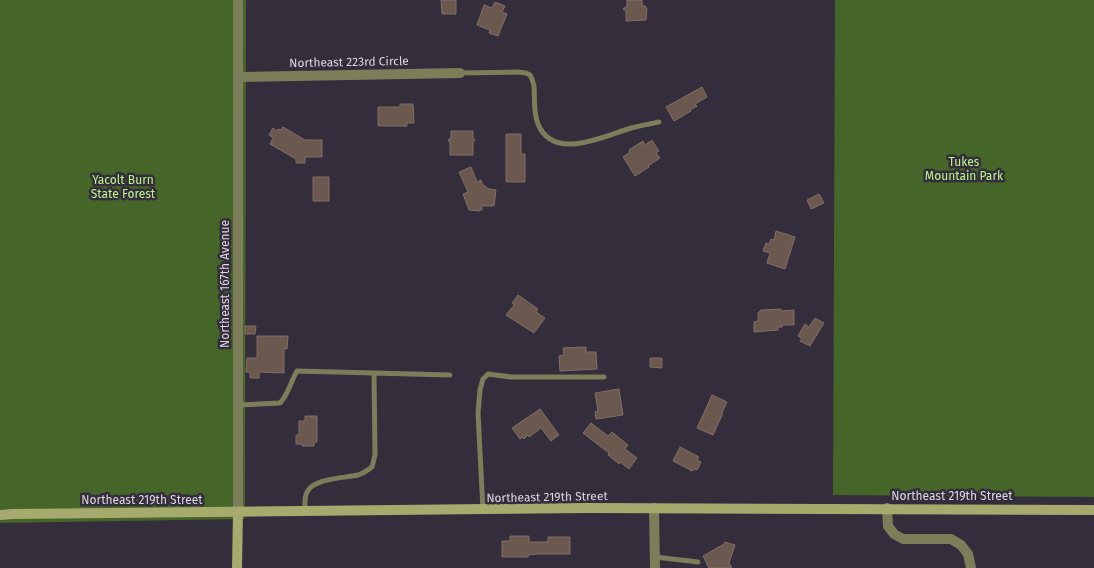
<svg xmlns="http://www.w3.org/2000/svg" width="1094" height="568" viewBox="0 0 1094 568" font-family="'Fira Sans',sans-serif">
<rect width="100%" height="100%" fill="#332d3c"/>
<!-- green -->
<path fill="#466528" d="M0,0H246L245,519L0,523Z
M835,0H1094V497L833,495Z"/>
<!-- building -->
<path fill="#6b594f" stroke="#826f66" d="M441,0H456V14H442Z
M627,0H642V6H645L647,9L646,20L626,21V11L623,9L627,6Z
M495,2L505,6L502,12L507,14L498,36L489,33L490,30L477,25L484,5L492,8Z
M702,87L707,97L695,104L697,106L690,110L691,111L674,121L666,107Z
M400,104H413L414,123H407V126H378V107H400Z
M283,127L305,140H322V157H305V163H296V159L270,144L273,138L269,135L273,128L277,131L278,129L281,130Z
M451,131H473V138L475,140L473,142V155H450V143L448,140L451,138Z
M506,134H521V154H525V182H506Z
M652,140L659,151L656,153L660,158L648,166L649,167L635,176L623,157L630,152L629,150L643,141L645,145Z
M471,167L477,182L481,180L482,184L489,189L496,190L494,206H482V210L480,209V211L469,210L463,194L468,192L459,172Z
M313,177H329V201H313Z
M819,194L824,203L811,209L807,200Z
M776,231L795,237L785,269L767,263L770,253L763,251L766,243L769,244L771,239L774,240Z
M518,295L538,309L536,312L545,318L534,333L506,315L514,305L512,303Z
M781,309L782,311L794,310V325H782V327H778V330L754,332V322L758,321V313L761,310Z
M815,318L824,323L810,346L800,341L802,338L798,336L805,324L809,327Z
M245,326H256L255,334H245Z
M257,336H288L287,349H284V373L259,372V378H250V372H246L247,358H257Z
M586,347V352H596L597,369L560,371L559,356L564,355L563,348Z
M650,358H662V368L650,367Z
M619,389L623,415L596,419L595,412L598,411L595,393Z
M712,395L727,402L722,413H723L713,435L697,428Z
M540,409L559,435L551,441L541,428L529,437L528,435L524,439L523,437L520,439L512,428Z
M305,416H317V442H314V446H302V444H296V435H299V421H305Z
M591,423L608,436L612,432L628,445L625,449L637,458L629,469L620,462L619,464L608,455L609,453L583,433Z
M680,447L699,457L697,460L701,462L697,470L694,469L692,471L673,461Z
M510,536H529V542H548V537H570V554H536L528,555V557H502V541H510Z
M725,542L735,545L729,563L732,568H709L703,556L724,544Z"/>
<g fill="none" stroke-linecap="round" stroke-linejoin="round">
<!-- lane -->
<path stroke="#7c7e59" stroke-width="5" d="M460,73L518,72L526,73L530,75C532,78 533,82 534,86C535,98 533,112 538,124C553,161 602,137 628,129C638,126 649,124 659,122
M238,405L280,403C288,395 291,381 297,371L450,375
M483,510L478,413L480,390L483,379L488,374L511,377H604
M305,512C305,505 304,498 307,492C314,478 345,478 358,475C364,473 368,470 372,467L375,455L374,373
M655,557L698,562"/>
<!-- street -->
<path stroke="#7c7e59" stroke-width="10" d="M238,77L460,73
M654,508L655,568
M887,508L888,526L894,534L903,539H951L961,545L968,554L971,568
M238,512V0"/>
<!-- secondary -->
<path stroke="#a7aa6d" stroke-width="10" d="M0,515L13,514L589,508L1094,510
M237,568L238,512"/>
</g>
<g text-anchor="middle" stroke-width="5" stroke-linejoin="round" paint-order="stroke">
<!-- street labels -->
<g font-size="12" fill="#dbd7e1" stroke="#332d3c">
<text transform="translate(349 62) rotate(-1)" y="4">Northeast 223rd Circle</text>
<text transform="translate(225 284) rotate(-90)" y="4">Northeast 167th Avenue</text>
<text x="952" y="500">Northeast 219th Street</text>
<text transform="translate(547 497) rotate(-1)" y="4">Northeast 219th Street</text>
<text x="142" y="504">Northeast 219th Street</text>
</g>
<!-- park labels -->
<g font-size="12" fill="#bcf689" stroke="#332d3c">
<text x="964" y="166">Tukes<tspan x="964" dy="14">Mountain Park</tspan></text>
<text x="123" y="184">Yacolt Burn<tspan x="123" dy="14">State Forest</tspan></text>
</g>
</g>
</svg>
